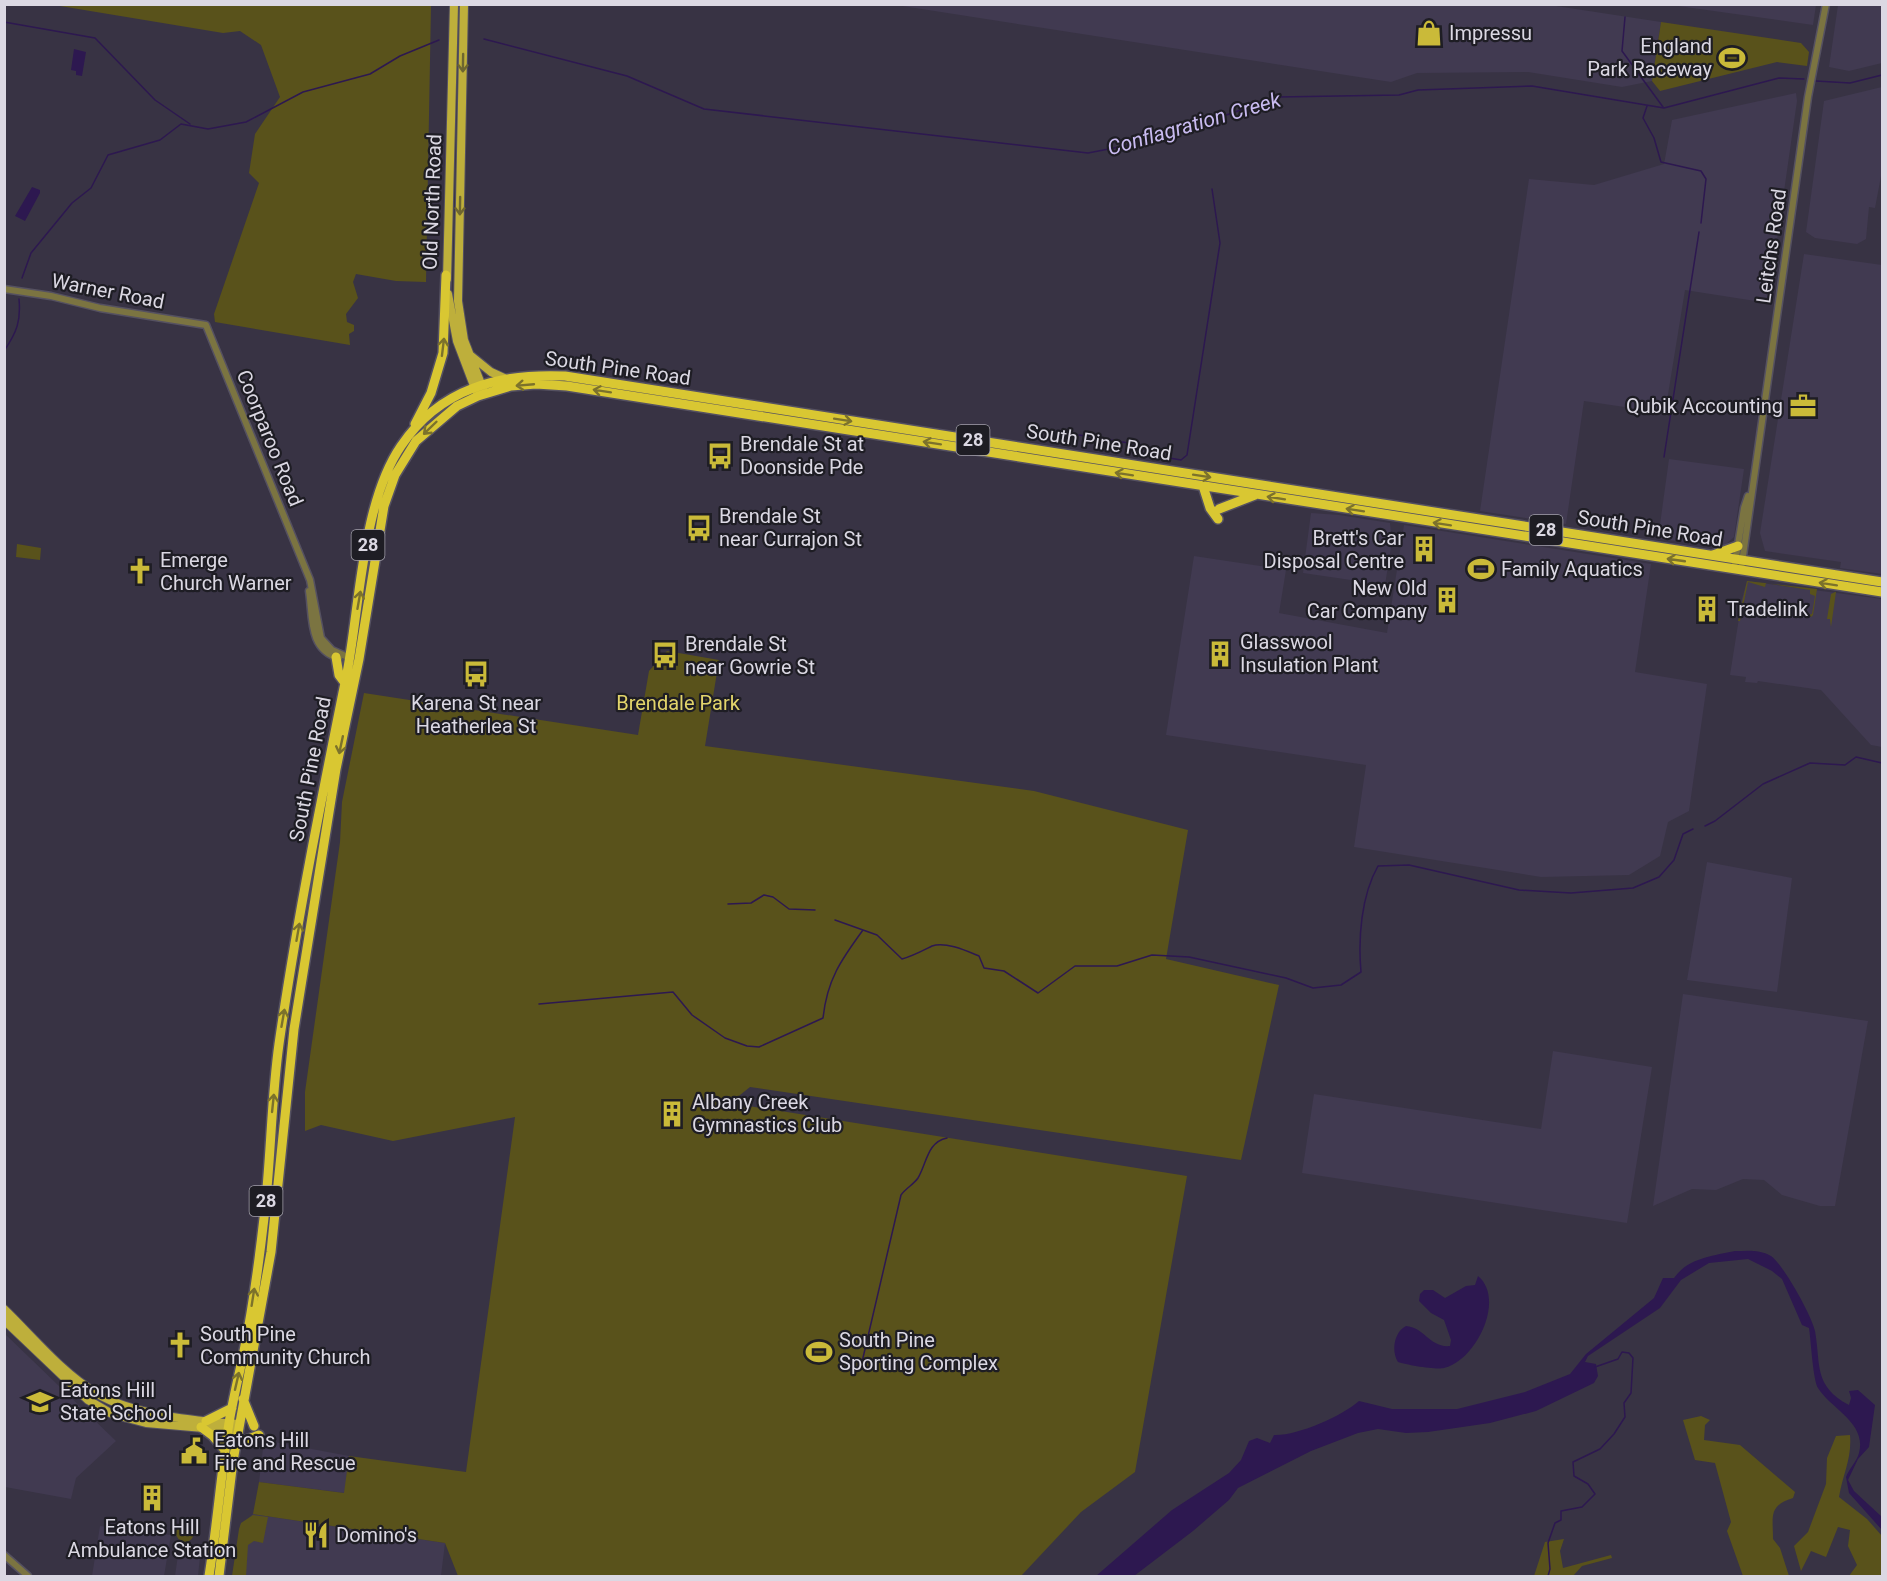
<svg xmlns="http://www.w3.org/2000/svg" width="1887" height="1581" viewBox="0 0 1887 1581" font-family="Roboto,sans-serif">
<rect width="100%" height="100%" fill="#383344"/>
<!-- built -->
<path fill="#413a51" d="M1543,4L1661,22L1652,81L1622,87L1528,72L1417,73L1391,82L896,5Z
M1671,5H1816L1813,25Z
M1838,5H1882V63L1849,71L1829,67Z
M1882,87V171L1875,208L1869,207L1866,239L1857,244L1815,238L1806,232L1824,101Z
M1796,93L1797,101L1768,303L1685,290L1665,413L1584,401L1566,524L1480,511L1529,179L1594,185L1664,164L1672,120Z
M1804,254L1882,265V574L1840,568L1841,562L1765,551L1760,533Z
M1669,459L1744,469L1734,537L1724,546L1658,539Z
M1311,513L1339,515L1390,523L1392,541L1385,585L1303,573Z
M1404,525L1651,564L1635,672L1707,684L1689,811L1668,822L1660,856L1629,875L1541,877L1354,847L1366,765L1166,735L1194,556L1286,570L1279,613L1387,633Z
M1747,581L1882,599V747L1871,745L1821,690L1758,681L1757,683L1745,682L1746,677L1730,675L1742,599Z
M1707,862L1792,878L1777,992L1687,980Z
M1683,994L1868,1021L1835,1206H1820L1782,1195L1764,1180L1743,1179L1716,1190L1692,1189L1653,1206Z
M1553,1051L1652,1067L1627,1223L1302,1173L1314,1094L1541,1129Z
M4,1333L116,1441L76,1478L71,1499L5,1487Z
M264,1440L349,1456L345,1493L259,1482Z
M253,1514L445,1543L441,1576H235L242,1526Z
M100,1526L171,1535L164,1576H92Z
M178,1555L200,1557L198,1576H175Z"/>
<!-- green -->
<path fill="#59521b" d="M54,5H431L426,282L396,281L356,274L353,282L358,298L346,314L347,322L354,325V331L349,334L350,345L215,322L214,314L259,183L249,173L255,134L280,97L261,45L240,31L223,33Z
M1661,22L1801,43L1809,52L1807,66L1777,62L1660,91L1652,81Z
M17,544L41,548L40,560L16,557Z
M1747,581L1817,589L1813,615L1811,617L1808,615L1812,614L1815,596L1810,594V590L1766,583L1765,587L1748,582L1740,621H1738Z
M1835,592H1836L1831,627L1830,619H1827L1831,594Z
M667,651L719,660L705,746L1034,791L1188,830L1166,959L1279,985L1241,1160L750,1087L730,1103L1187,1176L1135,1472L1081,1512L1021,1576H458L445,1543L253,1514L259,1482L344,1493L349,1456L466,1472L515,1117L393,1141L321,1125L305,1131V1092L340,842L342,802L364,693L638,735L649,671Z
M1701,1416L1710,1420L1705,1425L1704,1440L1740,1445L1795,1492L1793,1498C1768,1506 1773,1516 1773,1539L1780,1548L1789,1576H1743L1727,1531L1731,1522L1715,1463L1695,1460L1683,1420Z
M1850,1435C1852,1459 1843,1473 1839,1497L1867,1519L1882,1536V1576H1849L1857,1565L1848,1546L1850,1530L1838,1527L1826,1557L1811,1551L1801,1571L1794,1546L1808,1532L1826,1484L1827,1458L1836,1436Z
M253,1515L268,1517L263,1543L254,1541L248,1545L246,1576H232L239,1529L241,1523Z
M176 1533a9 9 0 1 1 18 0a9 9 0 1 1-18 0Z
M1564,1539L1560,1551L1563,1568L1611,1555L1612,1558L1582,1566L1573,1576H1534L1545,1542Z"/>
<!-- water -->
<path fill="#2d1850" d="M74,49L86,52L82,76L76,75V71L71,70Z
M32,187L40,190V193L25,221L15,216Z
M1735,1251C1747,1251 1759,1249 1771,1256C1783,1264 1812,1316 1815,1331C1821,1364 1813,1386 1849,1405L1851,1398L1849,1391L1858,1390L1875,1405L1869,1447L1858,1459L1848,1480L1854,1491L1882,1517V1530L1849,1493L1846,1477C1849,1469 1857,1461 1859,1453C1867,1423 1831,1409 1818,1388C1813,1380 1811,1341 1809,1328L1802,1325L1782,1279L1772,1271L1748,1259L1709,1263L1681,1280L1660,1308L1588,1356L1585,1362L1596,1364L1598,1376L1594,1383L1536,1411L1490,1423L1428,1432L1406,1433L1378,1429L1358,1433L1311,1451L1238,1488L1229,1500L1193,1531L1134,1576H1096L1172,1510L1229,1473L1241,1460L1249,1441L1257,1438L1270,1443L1274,1435C1297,1436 1342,1416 1359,1401L1392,1409H1457L1525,1392L1570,1374L1586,1354L1654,1298L1663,1278H1674C1688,1258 1712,1256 1735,1251Z
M1478,1276C1506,1299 1476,1361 1444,1368C1436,1370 1407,1365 1398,1362C1391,1351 1394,1332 1406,1326C1424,1327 1430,1348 1450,1346L1451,1340L1444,1320L1431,1313L1419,1301L1420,1294L1424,1290H1433L1445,1298L1466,1286L1475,1285Z"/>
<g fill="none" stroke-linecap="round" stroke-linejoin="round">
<!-- stream -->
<path stroke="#2d1850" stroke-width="1.5" d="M1625,17L1622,51L1663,107
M4,22L95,38L155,100L190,124
M484,39L627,76L704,109L1088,153L1140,143L1186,129L1278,97L1399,95L1418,90L1532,86L1664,108L1779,78L1804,79
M1816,81L1850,83L1882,75
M1647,106L1643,118L1654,138L1661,162L1701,171L1706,179L1701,223
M22,278L31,253L72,203L91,188L108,155L160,140L181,124L208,129L246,122L303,92L370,74L400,56L439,40
M4,351C17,332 21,321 19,299
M1079,435L1147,446L1158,456L1181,460L1187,455L1220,243L1212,189
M1664,457L1699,232
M1705,826L1715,821L1763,784L1810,763L1845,765L1856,757L1882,763
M728,904L751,903L764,895L773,897L789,909L815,910
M835,920L877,935L902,959C913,956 922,951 932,946C945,941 967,951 979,956L984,968L1004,971L1038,993L1075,966H1117L1152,955L1189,957L1286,978L1313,988L1341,985L1361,972C1358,939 1361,896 1378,866L1409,865L1519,890L1571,893L1633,888L1659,877L1674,860L1683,834L1693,829
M539,1004L673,992L692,1015L725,1038L747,1046L759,1047L823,1018C827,980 841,960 863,930
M853,1375L862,1362L901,1195C906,1188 913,1185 918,1178C927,1163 927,1142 947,1138
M1548,1576L1550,1569L1548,1543L1555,1523L1561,1520V1511L1582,1507L1595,1494L1588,1484L1574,1476L1573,1462L1600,1449L1614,1434L1625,1417L1624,1403L1631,1393L1633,1358L1629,1353L1622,1352L1618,1359L1595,1367"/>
<!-- minor casing -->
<g stroke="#555161" stroke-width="9">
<path id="minor" d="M4,289L51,296L100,308L206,325L310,580L321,638L332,650L350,658
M1735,563L1744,508L1748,496
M1741,570L1808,97L1826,4
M309,591C313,616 308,650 339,658
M4,1555L28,1576"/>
</g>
<!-- major casing -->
<g stroke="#555161" stroke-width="10">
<path id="major" d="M464,4L458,301L464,340L483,389
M447,279L454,4
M448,294L457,341L476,391
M470,355L491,372L504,378
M4,1309C33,1337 62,1373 96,1393C132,1415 196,1421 239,1424
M4,1320L88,1400L112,1414L146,1423L238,1431"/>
</g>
<!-- highway casing -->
<g stroke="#555161" stroke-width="12">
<path id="highway" d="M415,424L431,393L443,353L446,275
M1203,486L1210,508L1218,519
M1219,509L1255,495
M1713,555L1738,546
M336,657L339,675L345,683
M243,1399L254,1426
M206,1421L232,1408
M201,1427L213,1436L225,1450
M236,1444L259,1435
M209,1576C217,1526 221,1474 229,1423C233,1399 239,1375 244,1351C253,1307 259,1262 264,1218C271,1160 271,1101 279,1044C297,919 322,796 347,673C360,605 362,503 401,446C440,388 500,373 565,376L1882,582
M219,1576L233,1461L271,1252L294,1029L336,769L359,659L384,506L395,475L416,441L457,406L478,396L511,386L536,384L567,386L1882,592"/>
</g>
<!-- minor -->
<use href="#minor" stroke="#7b7441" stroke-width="6"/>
<!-- major -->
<use href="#major" stroke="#beaf3b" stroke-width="8"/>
<!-- highway -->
<use href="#highway" stroke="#d9c732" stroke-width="9"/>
</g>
<!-- one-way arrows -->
<defs><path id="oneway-shaft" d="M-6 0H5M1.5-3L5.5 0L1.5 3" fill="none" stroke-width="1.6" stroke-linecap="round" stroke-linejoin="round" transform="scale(1.5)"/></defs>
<g stroke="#6e6630">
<use href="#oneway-shaft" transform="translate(463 63) rotate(91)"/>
<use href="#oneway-shaft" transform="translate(460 206) rotate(91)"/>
</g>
<g stroke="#7c722b">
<use href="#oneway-shaft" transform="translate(443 347) rotate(-83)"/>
<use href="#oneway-shaft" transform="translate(525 385) rotate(175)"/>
<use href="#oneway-shaft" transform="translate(602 391) rotate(-171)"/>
<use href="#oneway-shaft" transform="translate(843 420) rotate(9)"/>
<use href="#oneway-shaft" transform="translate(430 428) rotate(136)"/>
<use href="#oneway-shaft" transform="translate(932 443) rotate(-171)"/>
<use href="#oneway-shaft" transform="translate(1124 474) rotate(-171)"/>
<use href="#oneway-shaft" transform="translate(1202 476) rotate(9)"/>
<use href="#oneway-shaft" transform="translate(1276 498) rotate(-171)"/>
<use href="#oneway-shaft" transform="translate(1355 510) rotate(-171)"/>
<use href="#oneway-shaft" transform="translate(1442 524) rotate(-171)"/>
<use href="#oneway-shaft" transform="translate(1676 560) rotate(-172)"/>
<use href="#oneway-shaft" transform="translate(1828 584) rotate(-171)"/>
<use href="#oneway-shaft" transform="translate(359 600) rotate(-80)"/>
<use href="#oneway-shaft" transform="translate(341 745) rotate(102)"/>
<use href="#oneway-shaft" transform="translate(298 932) rotate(-80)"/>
<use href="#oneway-shaft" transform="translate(283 1018) rotate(-80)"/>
<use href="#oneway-shaft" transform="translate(273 1103) rotate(-84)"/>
<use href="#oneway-shaft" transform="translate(253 1297) rotate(-81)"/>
<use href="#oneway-shaft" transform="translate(237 1381) rotate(-77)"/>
</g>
<!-- icons -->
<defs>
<g id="shop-bare" transform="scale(2.07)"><path d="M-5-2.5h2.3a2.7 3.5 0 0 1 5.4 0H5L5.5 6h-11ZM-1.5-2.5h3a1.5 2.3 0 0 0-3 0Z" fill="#caba39" stroke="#1e1d24" stroke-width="2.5" paint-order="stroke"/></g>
<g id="stadium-bare" transform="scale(2.07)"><path d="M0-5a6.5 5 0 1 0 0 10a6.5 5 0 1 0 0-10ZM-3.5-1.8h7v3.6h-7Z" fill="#caba39" stroke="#1e1d24" stroke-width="2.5" paint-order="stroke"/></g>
<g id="office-bare" transform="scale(2.07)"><path d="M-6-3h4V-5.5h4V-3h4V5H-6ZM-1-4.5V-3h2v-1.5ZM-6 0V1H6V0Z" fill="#caba39" stroke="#1e1d24" stroke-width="2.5" paint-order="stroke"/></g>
<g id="bus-bare" transform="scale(2.07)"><path d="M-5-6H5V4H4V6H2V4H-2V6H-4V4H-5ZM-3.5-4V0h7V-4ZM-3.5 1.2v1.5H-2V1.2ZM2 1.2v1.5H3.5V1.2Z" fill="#caba39" stroke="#1e1d24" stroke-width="2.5" paint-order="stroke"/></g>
<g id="building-bare" transform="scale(2.07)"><path d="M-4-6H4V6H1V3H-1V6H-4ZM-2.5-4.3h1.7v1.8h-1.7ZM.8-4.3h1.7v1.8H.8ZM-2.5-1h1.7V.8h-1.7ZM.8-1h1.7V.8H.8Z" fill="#caba39" stroke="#1e1d24" stroke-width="2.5" paint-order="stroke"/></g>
<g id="church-bare" transform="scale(2.07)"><path d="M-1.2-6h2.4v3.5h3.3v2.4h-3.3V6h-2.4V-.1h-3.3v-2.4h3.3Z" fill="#caba39" stroke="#1e1d24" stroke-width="2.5" paint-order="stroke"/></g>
<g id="school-bare" transform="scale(2.07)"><path d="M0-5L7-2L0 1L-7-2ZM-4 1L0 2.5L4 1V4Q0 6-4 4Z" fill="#caba39" stroke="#1e1d24" stroke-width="2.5" paint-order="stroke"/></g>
<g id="civic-bare" transform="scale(2.07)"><path d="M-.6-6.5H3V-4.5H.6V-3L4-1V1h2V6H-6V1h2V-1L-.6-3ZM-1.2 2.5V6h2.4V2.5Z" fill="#caba39" stroke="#1e1d24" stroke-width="2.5" paint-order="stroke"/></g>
<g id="restaurant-bare" transform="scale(2.07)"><path d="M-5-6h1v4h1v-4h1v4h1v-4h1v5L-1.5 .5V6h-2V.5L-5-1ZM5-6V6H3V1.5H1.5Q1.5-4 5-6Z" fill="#caba39" stroke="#1e1d24" stroke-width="2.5" paint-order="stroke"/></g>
</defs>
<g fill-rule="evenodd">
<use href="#shop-bare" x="1429" y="33"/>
<use href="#stadium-bare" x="1732" y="58"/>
<use href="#office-bare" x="1803" y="406"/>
<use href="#bus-bare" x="720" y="456"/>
<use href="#bus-bare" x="699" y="528"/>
<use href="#building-bare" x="1424" y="549"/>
<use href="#stadium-bare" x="1481" y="569"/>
<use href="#church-bare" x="140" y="571"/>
<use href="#building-bare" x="1447" y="600"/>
<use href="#building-bare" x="1707" y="609"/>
<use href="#building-bare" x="1220" y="654"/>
<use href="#bus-bare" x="665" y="655"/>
<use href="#bus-bare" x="476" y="674"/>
<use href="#building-bare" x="672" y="1114"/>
<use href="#church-bare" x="180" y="1345"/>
<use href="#stadium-bare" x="819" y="1352"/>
<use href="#school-bare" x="40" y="1402"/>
<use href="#civic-bare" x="194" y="1451"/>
<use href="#building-bare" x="152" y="1498"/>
<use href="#restaurant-bare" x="316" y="1535"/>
</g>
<g text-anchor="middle" stroke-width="4.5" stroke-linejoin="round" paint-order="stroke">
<!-- shield labels -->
<g fill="#1e1d24" stroke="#a2a0aa" stroke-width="1.5">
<rect x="956.5" y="425" width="33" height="30" rx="4.5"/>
<rect x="1529.5" y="515" width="33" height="30" rx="4.5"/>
<rect x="351.5" y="530" width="33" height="30" rx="4.5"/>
<rect x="249.5" y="1186" width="33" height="30" rx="4.5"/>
</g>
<g font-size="18" font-weight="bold" fill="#dbd8e3">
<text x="973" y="446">28</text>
<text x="1546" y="536">28</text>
<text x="368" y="551">28</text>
<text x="266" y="1207">28</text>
</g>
<!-- poi labels -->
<g font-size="20" fill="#dbd8e3" stroke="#1e1d24" text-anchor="start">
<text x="1449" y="40">Impressu</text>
<text x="1712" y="53" text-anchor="end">England<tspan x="1712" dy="23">Park Raceway</tspan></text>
<text x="1783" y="413" text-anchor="end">Qubik Accounting</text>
<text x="740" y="451">Brendale St at<tspan x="740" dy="23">Doonside Pde</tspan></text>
<text x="719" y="523">Brendale St<tspan x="719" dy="23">near Currajon St</tspan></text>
<text x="1404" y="545" text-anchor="end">Brett's Car<tspan x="1404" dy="23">Disposal Centre</tspan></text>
<text x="160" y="567">Emerge<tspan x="160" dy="23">Church Warner</tspan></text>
<text x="1501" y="576">Family Aquatics</text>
<text x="1427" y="595" text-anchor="end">New Old<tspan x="1427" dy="23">Car Company</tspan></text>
<text x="1727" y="616">Tradelink</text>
<text x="1240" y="649">Glasswool<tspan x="1240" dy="23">Insulation Plant</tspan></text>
<text x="685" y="651">Brendale St<tspan x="685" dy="23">near Gowrie St</tspan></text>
<text x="476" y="710" text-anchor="middle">Karena St near<tspan x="476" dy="23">Heatherlea St</tspan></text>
<text x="692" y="1109">Albany Creek<tspan x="692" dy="23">Gymnastics Club</tspan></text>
<text x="200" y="1341">South Pine<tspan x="200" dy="23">Community Church</tspan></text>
<text x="839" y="1347">South Pine<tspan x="839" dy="23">Sporting Complex</tspan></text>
<text x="60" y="1397">Eatons Hill<tspan x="60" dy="23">State School</tspan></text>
<text x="214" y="1447">Eatons Hill<tspan x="214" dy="23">Fire and Rescue</tspan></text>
<text x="152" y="1534" text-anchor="middle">Eatons Hill<tspan x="152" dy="23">Ambulance Station</tspan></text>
<text x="336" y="1542">Domino's</text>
</g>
<!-- street labels -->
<g font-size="20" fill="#dbd8e3" stroke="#1e1d24">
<text transform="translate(432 202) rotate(-88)" y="7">Old North Road</text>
<text transform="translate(1771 246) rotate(-82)" y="7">Leitchs Road</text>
<text transform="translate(108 291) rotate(11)" y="7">Warner Road</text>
<text transform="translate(618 368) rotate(8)" y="7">South Pine Road</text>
<text transform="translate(270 438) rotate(68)" y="7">Coorparoo Road</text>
<text transform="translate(1099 442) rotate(9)" y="7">South Pine Road</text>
<text transform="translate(1650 528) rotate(9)" y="7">South Pine Road</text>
<text transform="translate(310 769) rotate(-79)" y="7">South Pine Road</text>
</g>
<!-- park labels -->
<g font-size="20" fill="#e2d46b" stroke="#1e1d24">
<text x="678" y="710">Brendale Park</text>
</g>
<!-- water labels -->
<g font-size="21" font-style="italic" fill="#c9bbf1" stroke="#1e1d24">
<text transform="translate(1194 124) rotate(-16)" y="7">Conflagration Creek</text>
</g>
</g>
<!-- border -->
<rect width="1887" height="1581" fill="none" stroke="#dbd8e3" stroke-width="12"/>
</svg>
